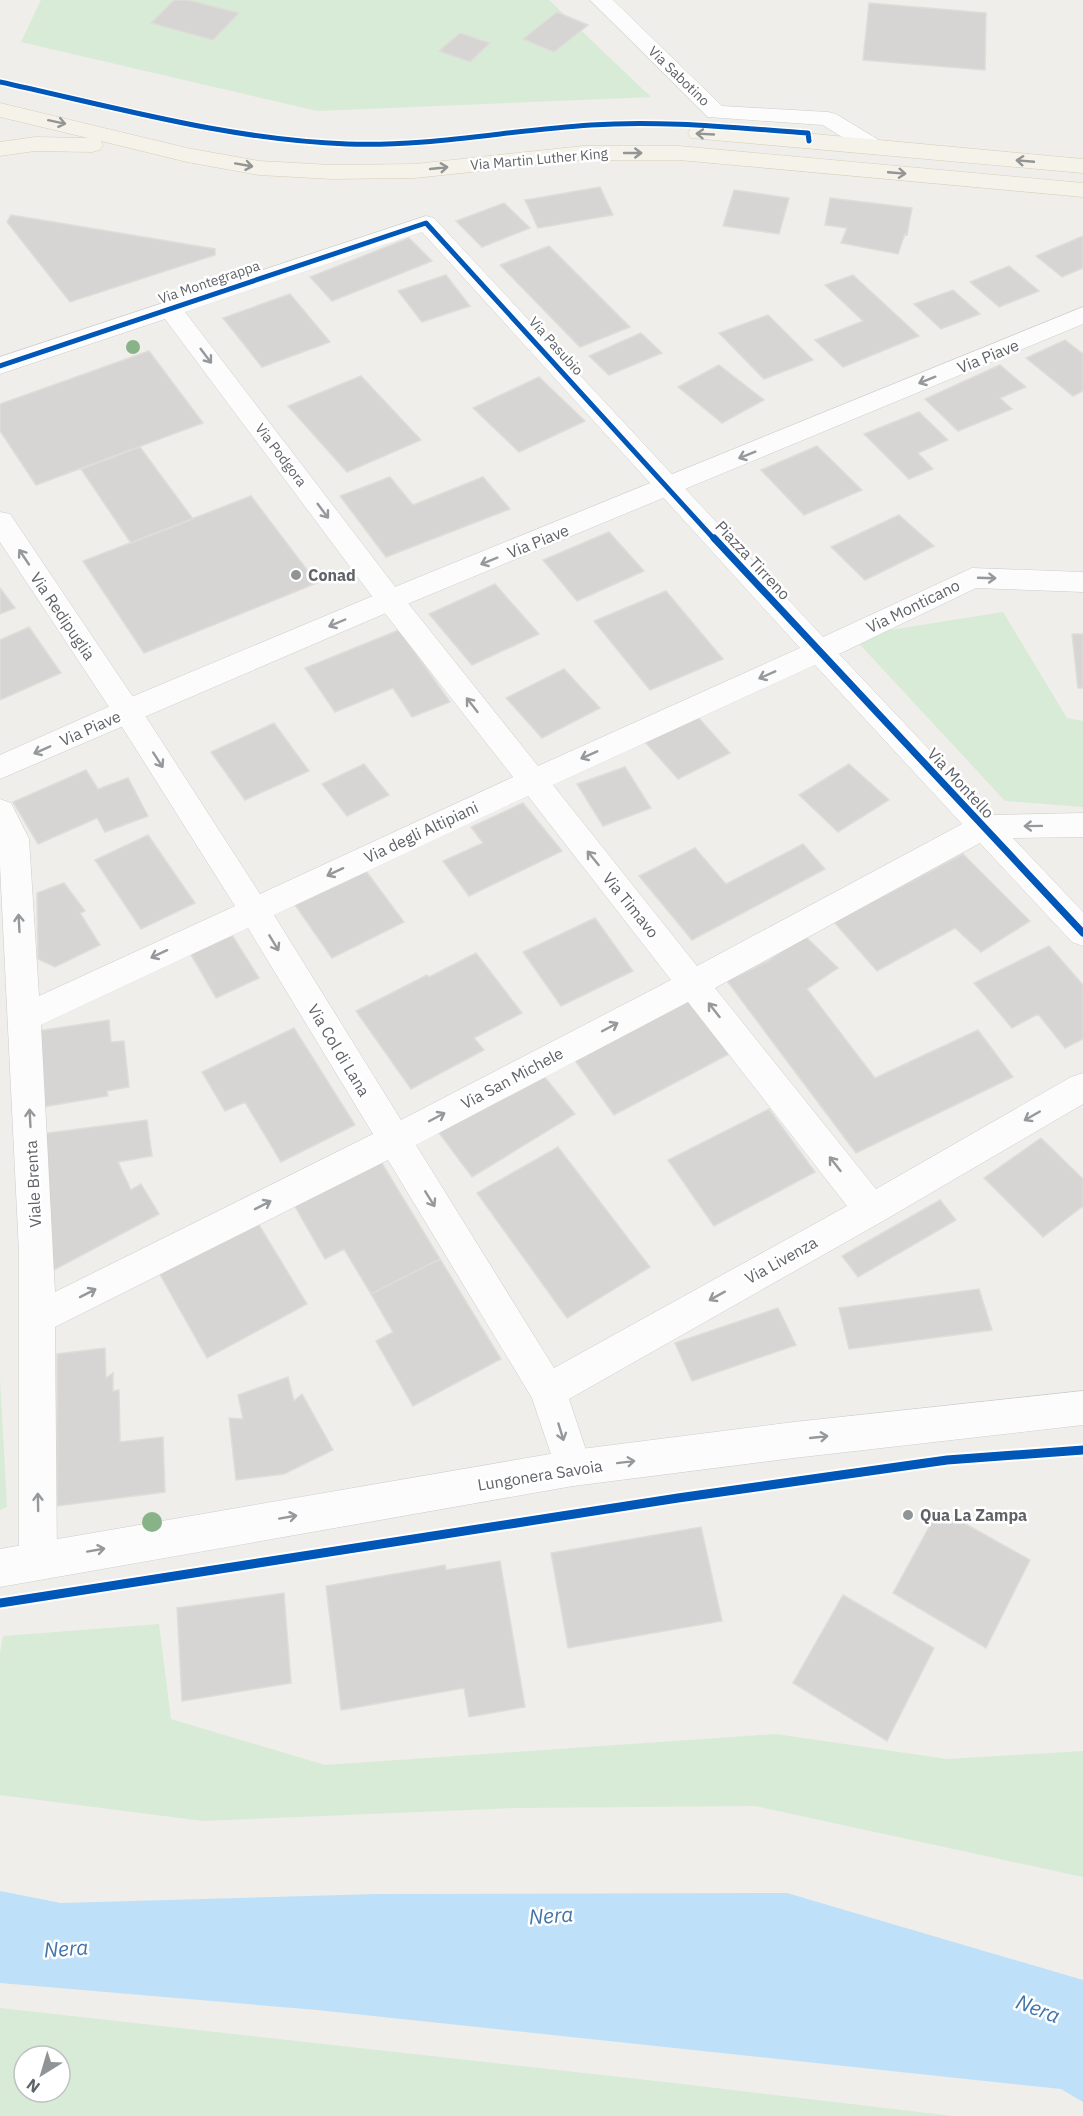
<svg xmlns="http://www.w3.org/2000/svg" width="1083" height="2116" viewBox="0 0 1083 2116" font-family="'IBM Plex Sans',sans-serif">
<rect width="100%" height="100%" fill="#efeeea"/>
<!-- green -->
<path fill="#d8ebd6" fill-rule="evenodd" d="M41,0H549L651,97L317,111L21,42Z
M1003,612L1067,718L1083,721V807L1005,801L852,636Z
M0,1378L7,1507L0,1510Z
M159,1624L171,1719L325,1765L776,1734L947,1759L1083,1751V1877L755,1806L513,1808L203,1821L0,1795V1653L3,1636Z
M0,2008L674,2083L953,2116H0ZM24,2056H60V2092H24Z"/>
<!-- water -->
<path fill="#bfe0f9" d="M0,1891L61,1903L377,1894L787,1893L1083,1980V2102L1061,2089L317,2010L0,1983Z"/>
<!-- building -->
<path fill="#d6d5d3" stroke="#deddd9" stroke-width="1.5" d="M174,0H188L239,13L213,40L151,23Z
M869,3L986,13L985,70L863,60Z
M557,12L588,25L554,52L523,39Z
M460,33L490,43L470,62L439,51Z
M600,187L613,215L538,228L525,200Z
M734,190L789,198L779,234L723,226Z
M830,198L912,208L907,235L905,234L898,254L841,243L847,228L825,225Z
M504,203L530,228L482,247L456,221Z
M11,215L215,249V255L70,302L7,222Z
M1083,236V268L1062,277L1036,256Z
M409,238L432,261L332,301L310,277Z
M549,246L630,327L580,347L500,265Z
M1009,266L1039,291L999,307L970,282Z
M446,275L470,306L422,322L398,291Z
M853,275L919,336L843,367L815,340L863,321L825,285Z
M953,290L980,314L941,329L914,304Z
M290,294L330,342L262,367L223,318Z
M768,315L813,360L764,379L719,333Z
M641,333L662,353L609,375L589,356Z
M1065,340L1083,354V391L1073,396L1026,358Z
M149,351L203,423L36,485L0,431V404Z
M719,365L764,400L722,423L678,387Z
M1000,365L1026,387L1000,398L1012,409L958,431L925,399Z
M361,376L421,440L347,472L288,406Z
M539,377L585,421L519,452L473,408Z
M919,412L948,440L918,453L933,469L909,479L864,434Z
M817,446L862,490L804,515L761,470Z
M140,447L193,519L131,543L81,469Z
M390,477L413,505L483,477L510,509L386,557L340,496Z
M251,496L317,583L144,653L83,561Z
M899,515L934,546L865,580L831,547Z
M609,532L644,571L577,601L543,560Z
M495,584L539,634L472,665L429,614Z
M0,588L15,608L0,614Z
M666,591L723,659L650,690L594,621Z
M29,627L61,673L0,700V640Z
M399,630L450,702L412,717L393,688L335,712L305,668Z
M1072,634H1083V688H1078Z
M564,669L600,708L542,738L506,698Z
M697,716L730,753L678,779L645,742Z
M274,723L309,771L245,800L211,752Z
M364,764L389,795L347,816L322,784Z
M849,764L889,800L838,832L799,795Z
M625,767L651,808L603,826L577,784Z
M86,770L98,789L128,778L148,816L105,832L97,818L38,844L13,802Z
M523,803L562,851L469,896L443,861L483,843L471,827Z
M148,835L195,903L141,929L95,860Z
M803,844L825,869L692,940L639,876L695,848L726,884Z
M963,854L1030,921L981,952L955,928L877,971L834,922Z
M366,871L404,922L332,958L295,905Z
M64,883L85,911L80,913L100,945L55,967L38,959L37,893Z
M595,918L633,971L561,1006L523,952Z
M232,935L259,978L216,998L190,953Z
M805,936L838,968L807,989L875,1078L978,1030L1013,1077L856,1153L727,981L768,961Z
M1049,946L1083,985V1039L1065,1048L1038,1014L1012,1028L974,983Z
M476,953L522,1013L474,1038L484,1050L411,1089L356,1011L427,975L429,977Z
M683,994L729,1054L614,1115L569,1052Z
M109,1020L111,1042L124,1041L129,1087L107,1091L108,1096L42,1107L38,1031Z
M294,1028L355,1125L281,1162L245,1102L225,1111L202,1072Z
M538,1069L575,1114L472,1177L436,1129Z
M769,1109L815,1172L714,1226L668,1160Z
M147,1120L152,1156L118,1162L131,1190L141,1184L159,1214L52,1271L41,1134Z
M1041,1138L1083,1179V1206L1043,1237L984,1178Z
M558,1147L650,1267L567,1318L477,1193Z
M380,1160L440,1259L371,1294L344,1249L325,1259L293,1203Z
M940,1200L956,1220L858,1277L842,1256Z
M256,1220L307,1304L207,1358L158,1271Z
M440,1259L501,1359L413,1406L376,1341L393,1332L371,1294Z
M979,1289L992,1330L849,1349L839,1308Z
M778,1308L796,1345L692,1381L675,1343Z
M105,1348L106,1378L113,1373V1391L119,1390L120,1442L163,1437L165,1492L57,1506V1354Z
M288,1377L294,1401L302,1394L333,1450L284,1474L236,1480L229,1418L243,1419L238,1395Z
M939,1509L1030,1560L986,1648L893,1593Z
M701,1527L722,1621L568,1648L551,1553Z
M500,1561L525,1707L469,1717L464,1688L341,1710L326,1586L445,1565L446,1570Z
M284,1593L291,1683L182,1701L177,1608Z
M843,1595L934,1648L887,1741L793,1683Z"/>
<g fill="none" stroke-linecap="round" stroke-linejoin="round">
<!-- minor casing -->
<g stroke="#cbcccc" stroke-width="1">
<path id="minor" d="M590,0H613L722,106L828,112L836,114L882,142L885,147L882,152L874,154L866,152L823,125L708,117Z
M426,216L434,218L823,637L972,568L1083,572V592L976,588L839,654L991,815L1083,813V837L1013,838L1083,912V946L1072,942L980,843L715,988L876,1189L1071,1077L1083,1073V1104L883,1221L569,1399L592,1468L586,1481L573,1486L560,1481L532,1398L388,1160L55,1327L57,1560L52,1574L38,1579L24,1574L19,1560V1252L0,865V799L11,803L29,839L39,996L235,906L117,719L0,542V512L10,514L137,703L260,894L513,777L380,607L165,319L0,374V357ZM422,232L800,648L538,766L400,593L185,312ZM815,665L962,824L697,966L553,785ZM528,796L671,980L401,1120L274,915ZM248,928L373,1134L55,1292L41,1025ZM688,1002L847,1206L554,1368L416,1145Z"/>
</g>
<!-- tertiary casing -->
<g stroke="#cbcccc" stroke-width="1">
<path id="tertiary" d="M1083,307V324L400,607L0,779V755L117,703L380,593Z
M1083,1391V1425L794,1458L573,1486L0,1587V1549L573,1450L794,1422Z"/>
</g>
<!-- primary casing -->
<g stroke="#d7ceb8" stroke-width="1">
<path id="primary" d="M0,103L187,148L259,161L332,165L415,164L583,146H679L1083,183V197L679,160H583L415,178L332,179L259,175L187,162L101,141L103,145L100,150L92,152L35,151L0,156V142L35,137L88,138L0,117Z
M699,126L772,130L1083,159V173L691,138L688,133L691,128Z"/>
</g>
<!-- minor -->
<use href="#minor" fill="#fdfcfc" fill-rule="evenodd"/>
<!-- tertiary -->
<use href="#tertiary" fill="#fdfcfc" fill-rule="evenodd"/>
<!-- primary -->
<use href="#primary" fill="#f4f2e9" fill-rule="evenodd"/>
<!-- cycleway-far2 casing -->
<g stroke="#fff" stroke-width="8">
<path id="cycleway-far2" d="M0,82C114,107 230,140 347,144C429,147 510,130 591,125C663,120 736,128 808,133L809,141
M0,366L426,223L715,540"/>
</g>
<!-- cycleway-far1 casing -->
<g stroke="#fff" stroke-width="10">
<path id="cycleway-far1" d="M714,538L1083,933"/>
</g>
<!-- cycleway casing -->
<g stroke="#fff" stroke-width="13">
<path id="cycleway" d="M0,1603L678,1498L947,1460L1083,1450"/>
</g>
<!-- cycleway-far2 -->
<use href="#cycleway-far2" stroke="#0057b8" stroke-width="5"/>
<!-- cycleway-far1 -->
<use href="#cycleway-far1" stroke="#0057b8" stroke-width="7"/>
<!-- cycleway -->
<use href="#cycleway" stroke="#0057b8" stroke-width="9"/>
</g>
<!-- trees -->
<g fill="#88b388">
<circle cx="133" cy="347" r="7"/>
<circle cx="152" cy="1522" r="10"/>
</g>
<!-- one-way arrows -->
<defs><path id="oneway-shaft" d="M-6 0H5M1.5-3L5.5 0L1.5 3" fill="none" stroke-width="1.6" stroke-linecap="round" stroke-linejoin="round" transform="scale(1.5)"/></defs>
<g stroke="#939595">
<use href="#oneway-shaft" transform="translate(57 122) rotate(12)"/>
<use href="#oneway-shaft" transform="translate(705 134) rotate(-177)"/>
<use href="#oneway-shaft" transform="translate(633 153)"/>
<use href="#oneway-shaft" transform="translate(1025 161) rotate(-175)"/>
<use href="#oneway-shaft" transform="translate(244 165) rotate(10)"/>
<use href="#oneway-shaft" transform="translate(439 168) rotate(-6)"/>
<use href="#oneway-shaft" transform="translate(897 173) rotate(5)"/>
</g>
<g stroke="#96999c">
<use href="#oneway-shaft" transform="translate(206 356) rotate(53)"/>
<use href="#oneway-shaft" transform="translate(927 380) rotate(158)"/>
<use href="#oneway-shaft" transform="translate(747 455) rotate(158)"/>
<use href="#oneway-shaft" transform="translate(323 511) rotate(53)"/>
<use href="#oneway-shaft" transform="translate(24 557) rotate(-124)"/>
<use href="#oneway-shaft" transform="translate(489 561) rotate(158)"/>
<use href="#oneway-shaft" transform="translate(987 578) rotate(2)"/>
<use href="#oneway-shaft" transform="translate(337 623) rotate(157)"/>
<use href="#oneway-shaft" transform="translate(767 675) rotate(156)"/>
<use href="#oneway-shaft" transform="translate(472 705) rotate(-128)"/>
<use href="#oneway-shaft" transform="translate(42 750) rotate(156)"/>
<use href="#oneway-shaft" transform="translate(589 755) rotate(156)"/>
<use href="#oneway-shaft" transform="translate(158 760) rotate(57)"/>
<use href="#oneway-shaft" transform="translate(1033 826) rotate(179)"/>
<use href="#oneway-shaft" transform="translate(593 858) rotate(-129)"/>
<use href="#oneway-shaft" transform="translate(335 872) rotate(155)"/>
<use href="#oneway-shaft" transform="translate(19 923) rotate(-93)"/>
<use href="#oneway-shaft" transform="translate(274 943) rotate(59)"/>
<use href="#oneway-shaft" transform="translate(159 954) rotate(155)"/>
<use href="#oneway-shaft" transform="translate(714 1010) rotate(-128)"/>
<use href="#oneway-shaft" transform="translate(610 1027) rotate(-28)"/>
<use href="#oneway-shaft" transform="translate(1032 1116) rotate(150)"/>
<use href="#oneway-shaft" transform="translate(437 1117) rotate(-28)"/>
<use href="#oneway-shaft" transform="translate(30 1118) rotate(-93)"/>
<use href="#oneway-shaft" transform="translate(835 1164) rotate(-128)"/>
<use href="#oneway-shaft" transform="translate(430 1199) rotate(58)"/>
<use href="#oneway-shaft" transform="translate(263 1205) rotate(-27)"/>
<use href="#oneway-shaft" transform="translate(88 1293) rotate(-27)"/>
<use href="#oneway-shaft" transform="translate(717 1296) rotate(151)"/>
<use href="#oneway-shaft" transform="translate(561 1432) rotate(73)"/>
<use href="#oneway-shaft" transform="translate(819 1437) rotate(-6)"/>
<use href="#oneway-shaft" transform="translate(626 1462) rotate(-7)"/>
<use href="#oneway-shaft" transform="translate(38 1502) rotate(-91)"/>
<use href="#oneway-shaft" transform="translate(288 1517) rotate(-10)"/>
<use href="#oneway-shaft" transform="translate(96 1550) rotate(-10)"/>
</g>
<!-- markers -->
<g fill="#919496" stroke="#fff" stroke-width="2">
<circle cx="296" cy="575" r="6"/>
<circle cx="908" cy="1515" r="6"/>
</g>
<g text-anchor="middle" stroke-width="5" stroke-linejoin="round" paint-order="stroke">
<!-- far-street labels -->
<g font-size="14" fill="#5f6368" stroke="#fff">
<text transform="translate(679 76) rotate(44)" y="5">Via Sabotino</text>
<text transform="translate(539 159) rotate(-5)" y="5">Via Martin Luther King</text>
<text transform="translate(209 282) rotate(-19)" y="5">Via Montegrappa</text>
<text transform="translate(556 346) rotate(48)" y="5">Via Pasubio</text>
<text transform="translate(281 455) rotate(53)" y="5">Via Podgora</text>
</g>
<!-- street labels -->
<g font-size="16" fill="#5f6368" stroke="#fff">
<text transform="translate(988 356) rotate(-22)" y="6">Via Piave</text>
<text transform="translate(538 541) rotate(-22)" y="6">Via Piave</text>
<text transform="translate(753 560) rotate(47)" y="6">Piazza Tirreno</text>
<text transform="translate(913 606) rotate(-26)" y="6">Via Monticano</text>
<text transform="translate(63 616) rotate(56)" y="6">Via Redipuglia</text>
<text transform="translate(90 728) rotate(-24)" y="6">Via Piave</text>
<text transform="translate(961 783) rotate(47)" y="6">Via Montello</text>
<text transform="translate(421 832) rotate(-25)" y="6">Via degli Altipiani</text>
<text transform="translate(631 905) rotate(51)" y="6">Via Timavo</text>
<text transform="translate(339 1050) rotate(59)" y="6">Via Col di Lana</text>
<text transform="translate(512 1078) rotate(-28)" y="6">Via San Michele</text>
<text transform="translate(33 1184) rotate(-93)" y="6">Viale Brenta</text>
<text transform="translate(781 1260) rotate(-29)" y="6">Via Livenza</text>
<text transform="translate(540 1475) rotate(-9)" y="6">Lungonera Savoia</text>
</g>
<!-- poi labels -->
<g font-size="16" font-weight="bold" fill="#5f6368" stroke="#fff" text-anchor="start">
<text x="308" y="581">Conad</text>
<text x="920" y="1521">Qua La Zampa</text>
</g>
<!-- near-water labels -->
<g font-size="21" font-style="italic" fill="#4174aa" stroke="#fff">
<text transform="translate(551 1916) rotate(-4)" y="7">Nera</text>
<text transform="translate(66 1949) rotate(-4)" y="7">Nera</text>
<text transform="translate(1038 2009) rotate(21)" y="7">Nera</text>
</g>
</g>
<!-- north arrow -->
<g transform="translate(42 2074) rotate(217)"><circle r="28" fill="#ffffff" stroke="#bfc1c3" stroke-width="1.5"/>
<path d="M0-4.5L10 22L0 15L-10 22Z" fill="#919496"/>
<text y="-9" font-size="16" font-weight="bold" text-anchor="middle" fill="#5f6368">N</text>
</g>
</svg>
